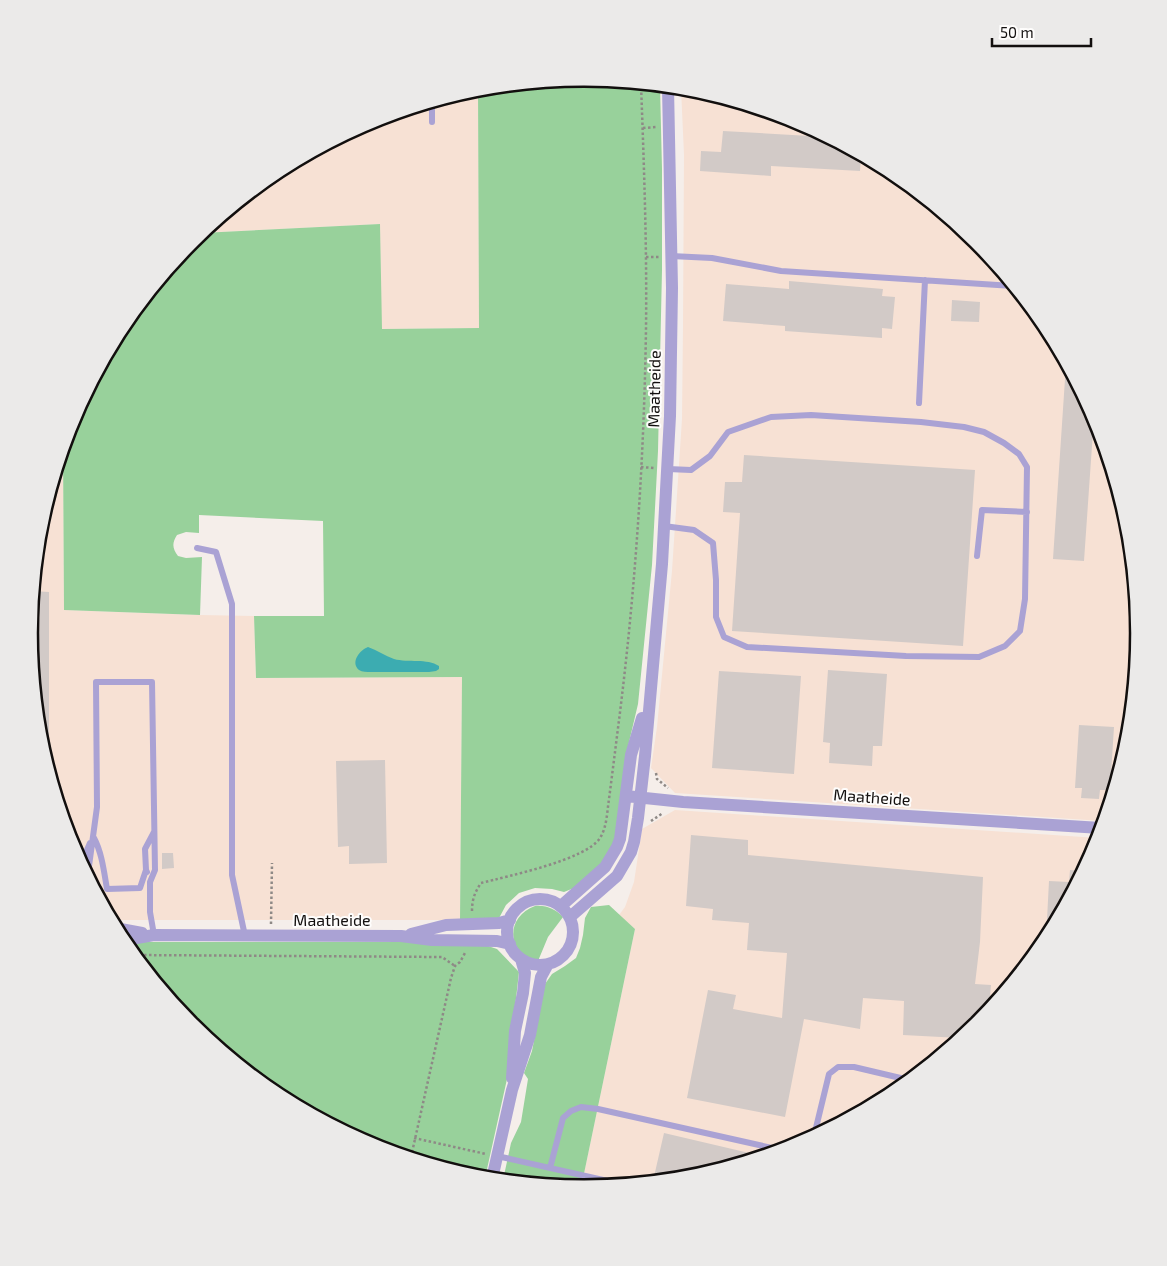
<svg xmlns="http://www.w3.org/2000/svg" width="1167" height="1266" viewBox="0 0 1167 1266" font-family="'Exo 2',sans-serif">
<rect width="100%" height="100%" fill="#f5eeea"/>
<!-- industrial -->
<path fill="#f7e1d4" d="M681,88L692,89L796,121L892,172L976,241L1045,325L1096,421L1128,525L1138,633L1128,742L1103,821L675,793L651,768L657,727L672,571L682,419L683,326L684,155Z
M476,89H478L479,328L381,329L380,224L201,233L276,172L371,120Z
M63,446L64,610L200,615L254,616L256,678L462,677L460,920H111L71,845L39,741L29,633L39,524Z
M675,810L1098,838L1096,846L1045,941L976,1025L891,1094L796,1146L691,1177L581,1188L635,929L619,915L625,907L634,882L642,829Z"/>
<!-- green -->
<path fill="#98d19b" d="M584,78L660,86L662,169V270L658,451L652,565L638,704L626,755L615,842L603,864L574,888L564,892L552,889L535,888L519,893L506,905L498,920H460L462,677L256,678L254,616H324L323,521L199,515V533L186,532L177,535C172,543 172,548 178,556L186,558L202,557L200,615L64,610L63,446L71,420L122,325L191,241L201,233L380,224L382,329L479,328L478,89Z
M609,905L635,929L581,1188L503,1180L511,1143L521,1122L528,1079L524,1073L532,1051L545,984L552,974L565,966L576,958L580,948L583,935L585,918L591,907Z
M535,906C547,905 555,909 563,917L548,937L538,961C506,954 505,917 535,906Z
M123,942H454L482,944L497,949L519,972L507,1079L485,1178L475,1177L371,1145L275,1094L191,1025Z"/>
<!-- water -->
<path fill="#3cacb1" d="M368,647C377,650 385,656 394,659C408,663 427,658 439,666V669L436,671L429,672H371C367,672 362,672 359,670C350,662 360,650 368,647Z"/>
<!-- building -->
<path fill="#d2cac7" d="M723,131L827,137L861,155L860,171L771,166V176L700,171L701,151L721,152Z
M789,281L883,289L882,296L895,297L892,329L882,328V338L785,331V326L723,321L726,284L789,289Z
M952,300L980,302L979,322L951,321Z
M1066,364L1094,417L1084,561L1053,559Z
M744,455L975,470L963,646L732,631L740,513L723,512L725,482H742Z
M33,591L49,592V761H46L39,741L29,633Z
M828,670L887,674L882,746H873L872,766L829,763L830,743L823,742Z
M719,671L801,676L794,774L712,768Z
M1079,725L1114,727L1110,790H1100L1099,799L1081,798L1082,788H1075Z
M385,760L387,863L349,864V846L338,847L336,761Z
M691,835L748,840V855L983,877L980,942L975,984L991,985L989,1009L972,1028H965L964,1035L960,1038L903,1035L904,1001L863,998L860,1029L804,1019L785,1117L687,1098L708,990L736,995L733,1009L782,1018L787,953L747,950L749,923L712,920L713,909L686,906Z
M162,853H173L174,868L162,869Z
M1070,870L1082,871L1046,939L1049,881L1069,882Z
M664,1133L762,1156L691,1177L653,1181Z"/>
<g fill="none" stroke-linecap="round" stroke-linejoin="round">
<!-- path -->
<path stroke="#8e8986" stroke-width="2.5" stroke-dasharray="2.5 2.5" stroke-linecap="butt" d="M643,128L657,127
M646,257H659
M641,467L654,468
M656,773L657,779L668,788
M651,821L663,813
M472,911C472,899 475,892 481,883C508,876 586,860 600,838C607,827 607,812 609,799C612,776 615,752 618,728C635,596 644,462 646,329C647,247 644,166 641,84
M271,924L272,863
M134,955L442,957L455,966
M414,1138L486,1154
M411,1157L451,978L455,966L460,962L465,953"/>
<!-- lane -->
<path stroke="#aaa2d4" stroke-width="6" d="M432,102V122
M671,256L712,258L781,271L1013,286
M919,403L925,280
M664,526L694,530L713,543L716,580V617L724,637L747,647L906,656L979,657L1005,646L1020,631L1025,599L1027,467L1019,454L1004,443L984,432L964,427L921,422L811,415L771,417L728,432L710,456L691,470L668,469
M197,548L216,552L232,604V875L245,936
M977,556L982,510L1027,512
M94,838C102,853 104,872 107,889L140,888L146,870
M81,864L90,843
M147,872L146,870L145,849L154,832
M89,879V866L97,807L96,682H152L155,870L150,882V912L154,935
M814,1136L829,1074L838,1067H854L909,1080
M497,1156L621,1184
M550,1168L563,1118L571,1111L581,1107L598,1109L781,1150"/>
<!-- street -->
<path stroke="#aaa2d4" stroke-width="12" d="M626,796L683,802L1101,828
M507 932a33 33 0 1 1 66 0a33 33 0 1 1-66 0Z
M561,906L605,867L617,847L620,839L631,755L642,718
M570,917L617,876L631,852L634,842L638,818L645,756L662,564L670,416L672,288L668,87
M115,928L142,933
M411,934L446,925L499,923L510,920
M121,939H131L154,935L401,936L432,940L497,941L510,944
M512,1078L515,1031L523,993L525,973L521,959
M492,1179L512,1090L530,1035L541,977L548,964"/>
</g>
<g text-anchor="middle" stroke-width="4" stroke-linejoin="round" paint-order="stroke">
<!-- street labels -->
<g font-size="16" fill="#120f0e" stroke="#fefdfc">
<text transform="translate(654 389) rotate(-89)" y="6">Maatheide</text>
<text transform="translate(872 797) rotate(4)" y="6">Maatheide</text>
<text x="332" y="926">Maatheide</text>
</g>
</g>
<!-- crop -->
<path d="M0 0H1167V1266H0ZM38 633a546 546 0 1 1 1092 0a546 546 0 1 1-1092 0Z" fill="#ebeae9" fill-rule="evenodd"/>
<path fill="none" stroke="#120f0e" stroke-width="2.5" d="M38 633a546 546 0 1 1 1092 0a546 546 0 1 1-1092 0Z"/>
<!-- scale -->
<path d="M992 38v8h99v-8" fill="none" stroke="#120f0e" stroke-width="2.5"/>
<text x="1000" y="38" font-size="15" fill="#120f0e" stroke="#fefdfc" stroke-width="4" paint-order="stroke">50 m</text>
</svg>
